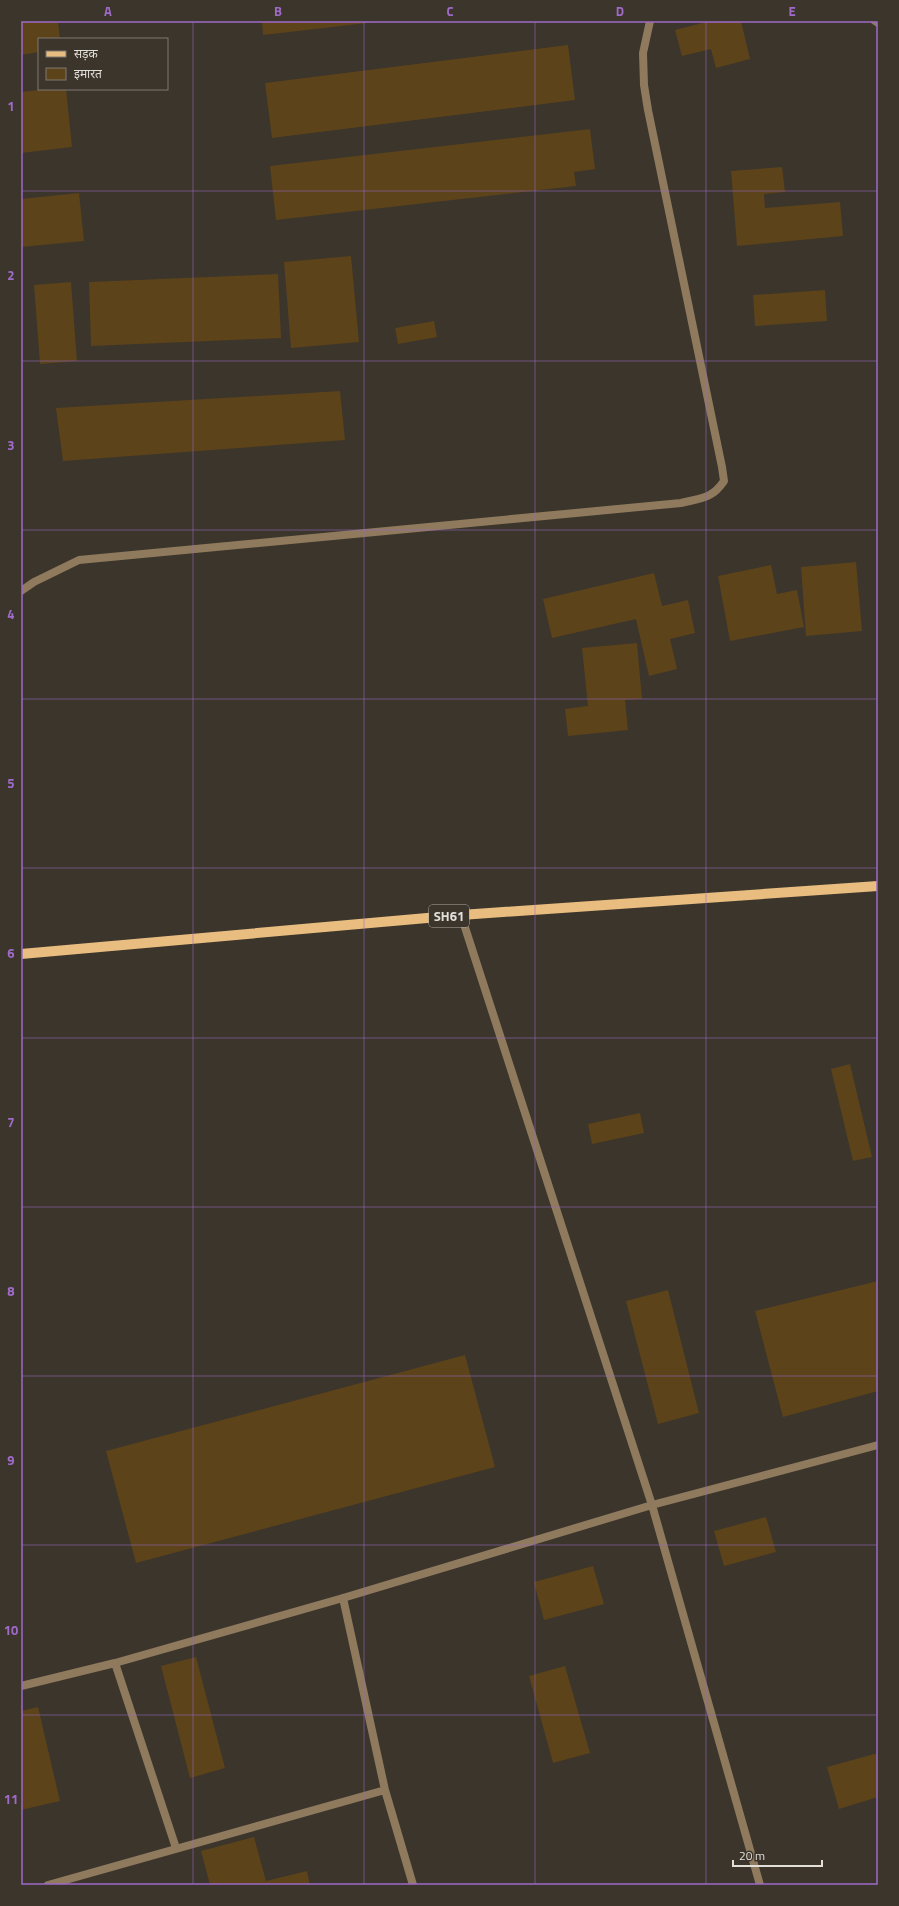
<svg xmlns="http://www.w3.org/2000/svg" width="899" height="1906" viewBox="0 0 899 1906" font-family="'Titillium Web','Noto Sans Devanagari',sans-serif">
<rect width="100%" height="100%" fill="#3b352c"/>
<!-- building -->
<path fill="#5c431a" d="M21,21H58L60,39H39V52L21,55Z
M262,21H376V22L263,35Z
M710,21H741L750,59L716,68L711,49L682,56L675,30Z
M568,45L575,100L272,138L265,83Z
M47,89H66L72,147L21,153V92Z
M590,129L595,169L574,172L576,186L276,220L270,166Z
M782,167L785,192L764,194L765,208L840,202L843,236L737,246L731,171Z
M79,193L84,241L21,247V199Z
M351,256L359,342L291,348L284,262Z
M278,274L281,338L91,346L89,282Z
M71,282L77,361L40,364L34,285Z
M825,290L827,321L755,326L753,295Z
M434,321L437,337L398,344L395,328Z
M340,391L345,440L63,461L56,408Z
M856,562L862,631L806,636L801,567Z
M771,565L777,594L797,590L804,627L730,641L718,576Z
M654,573L662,606L688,600L695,633L670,639L677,669L649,676L636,619L552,638L543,599Z
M637,643L642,699L625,700L628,730L568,736L565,709L588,706L582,648Z
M850,1064L872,1157L853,1161L831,1069Z
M640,1113L644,1133L592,1144L588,1124Z
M878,1281V1391L783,1417L755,1311Z
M668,1290L699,1413L658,1424L626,1301Z
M465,1355L495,1467L136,1563L106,1451Z
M766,1517L776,1552L724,1566L714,1531Z
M593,1566L604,1604L544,1620L534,1582Z
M196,1657L225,1768L190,1778L161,1666Z
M565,1666L590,1753L553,1763L529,1676Z
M38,1707L60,1801L21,1810V1711Z
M878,1753V1797L839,1809L827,1767Z
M254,1837L266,1881L307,1871L310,1885H210L201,1851Z"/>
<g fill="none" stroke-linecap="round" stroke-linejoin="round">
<!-- lane -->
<path stroke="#8f7a5d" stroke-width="8" d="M21,1686L115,1663
M385,1790L413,1885
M176,1848L115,1663L343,1598L652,1505L878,1445
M48,1885L385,1790L343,1598"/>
<!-- street -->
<path stroke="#8f7a5d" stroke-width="8" d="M875,21L878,23
M21,591L34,582L79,560L681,503C701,498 712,499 724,481L722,467L648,110L644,85L643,53L650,21
M461,915L652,1505L760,1885"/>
<!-- primary -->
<path stroke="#e8bd7f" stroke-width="10" d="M21,954L461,915L878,886"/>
</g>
<!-- grid -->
<path fill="none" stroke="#9f6ac8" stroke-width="1" stroke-opacity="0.55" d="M193,21V1885M364,21V1885M535,21V1885M706,21V1885M21,191H878M21,361H878M21,530H878M21,699H878M21,868H878M21,1038H878M21,1207H878M21,1376H878M21,1545H878M21,1715H878"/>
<g text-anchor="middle" stroke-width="3" stroke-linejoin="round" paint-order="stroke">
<!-- shield labels -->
<rect fill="#3b352c" stroke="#b0aba4" stroke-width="1" x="429" y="905" width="40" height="22" rx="3"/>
<g font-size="13" font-weight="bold" fill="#e2ded8">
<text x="449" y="921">SH61</text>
</g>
</g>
<!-- border -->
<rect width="899" height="1906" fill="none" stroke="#3b352c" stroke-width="44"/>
<!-- legend -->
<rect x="38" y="38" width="130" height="52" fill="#3b352c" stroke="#7e7971"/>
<rect x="46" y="51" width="20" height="6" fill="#e8bd7f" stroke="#7e7971"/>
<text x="74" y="58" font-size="12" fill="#e2ded8">सड़क</text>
<rect x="46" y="68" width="20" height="12" fill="#5c431a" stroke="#7e7971"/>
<text x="74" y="78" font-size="12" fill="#e2ded8">इमारत</text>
<!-- scale -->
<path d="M733 1860v6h89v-6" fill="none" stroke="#e2ded8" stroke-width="2"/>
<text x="739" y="1860" font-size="12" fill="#e2ded8" stroke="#3b352c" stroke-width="3" paint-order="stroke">20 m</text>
<rect x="22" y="22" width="855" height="1862" fill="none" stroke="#9f6ac8" stroke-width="1.5"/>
<g font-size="13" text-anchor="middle" font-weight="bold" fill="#9f6ac8">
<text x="108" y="16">A</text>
<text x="278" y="16">B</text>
<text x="450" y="16">C</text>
<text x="620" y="16">D</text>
<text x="792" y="16">E</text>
<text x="11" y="111">1</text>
<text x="11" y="280">2</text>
<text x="11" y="450">3</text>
<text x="11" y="619">4</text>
<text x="11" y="788">5</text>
<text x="11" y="958">6</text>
<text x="11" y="1127">7</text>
<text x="11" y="1296">8</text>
<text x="11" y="1465">9</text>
<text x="11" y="1635">10</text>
<text x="11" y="1804">11</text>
</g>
</svg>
